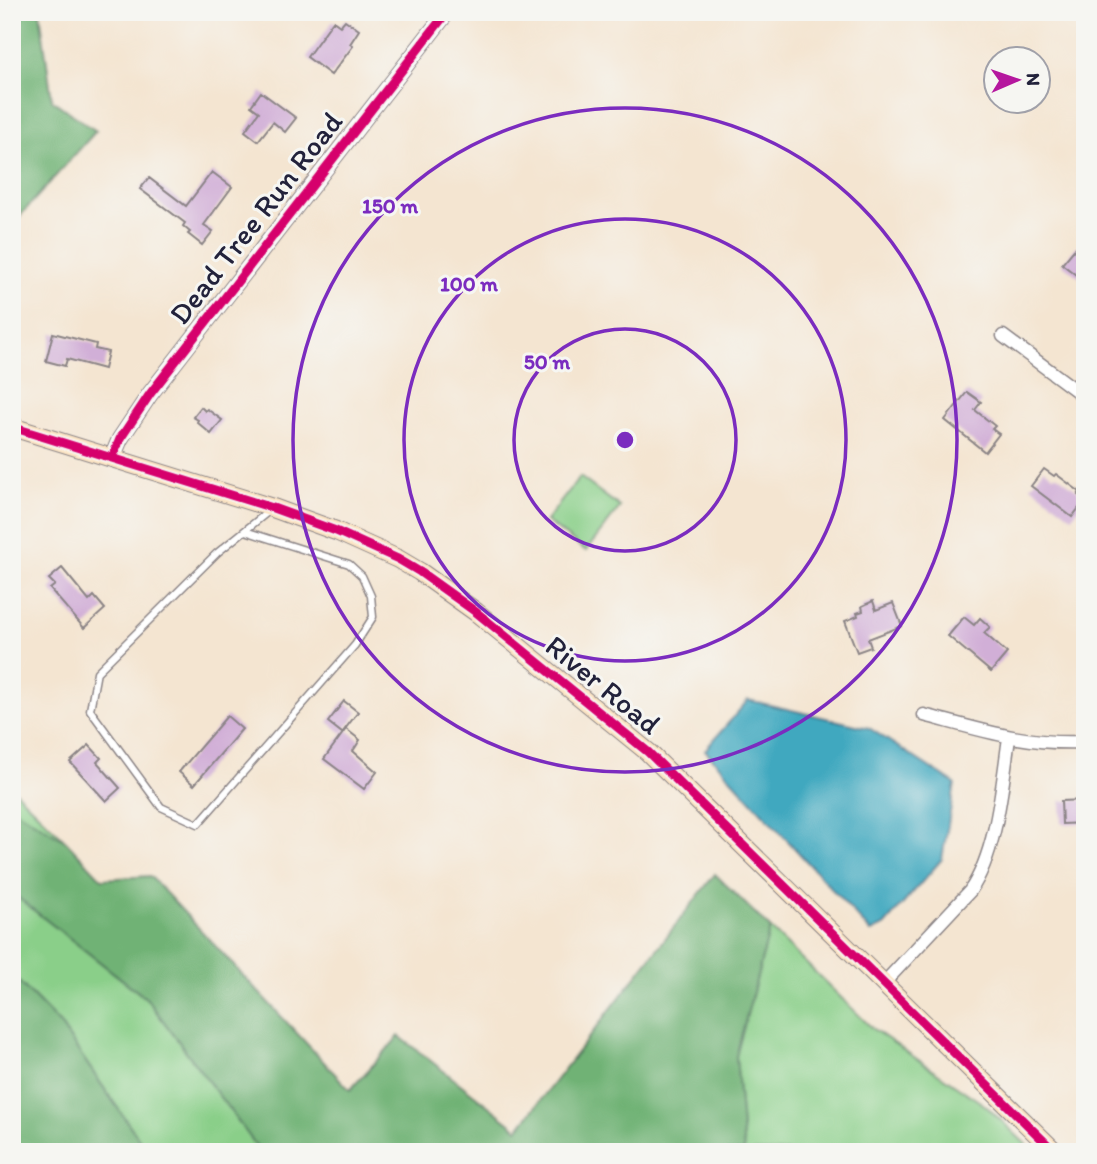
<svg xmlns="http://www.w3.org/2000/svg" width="1097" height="1164" viewBox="0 0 1097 1164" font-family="Itim,sans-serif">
<rect width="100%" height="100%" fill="#f6f6f2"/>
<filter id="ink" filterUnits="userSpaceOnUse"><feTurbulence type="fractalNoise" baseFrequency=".0143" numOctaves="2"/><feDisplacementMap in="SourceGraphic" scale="14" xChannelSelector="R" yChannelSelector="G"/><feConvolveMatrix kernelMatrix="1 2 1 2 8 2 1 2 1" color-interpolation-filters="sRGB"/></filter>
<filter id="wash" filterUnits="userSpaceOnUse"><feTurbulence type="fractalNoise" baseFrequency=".00686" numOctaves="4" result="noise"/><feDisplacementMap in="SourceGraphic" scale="28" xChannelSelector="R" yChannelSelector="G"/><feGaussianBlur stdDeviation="1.57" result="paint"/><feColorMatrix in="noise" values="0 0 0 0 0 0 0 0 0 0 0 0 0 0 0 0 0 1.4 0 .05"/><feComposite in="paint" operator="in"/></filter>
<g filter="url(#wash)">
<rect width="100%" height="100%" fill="#f4e5d1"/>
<!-- green -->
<path fill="#8acf89" stroke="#567862" stroke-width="2" d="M580,477L620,507L586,551L546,521Z
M12,788L67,842L12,808Z
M12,893L147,999L261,1152H148L59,1023L12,975Z
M770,928L873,1029L986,1106L1034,1152H869L872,1149L862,1152H744L736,1056Z"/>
<!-- forest -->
<path fill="#6fb275" stroke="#486a58" stroke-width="2" d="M23,12H40L52,100L96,131L12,225V61Z
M12,808L67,842L102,879L150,876L350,1090L399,1036L518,1129L715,874L770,928L736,1056L744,1152H261L147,999L12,893Z
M12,975L59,1023L148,1152H12Z"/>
<!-- water -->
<path fill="#3fa8bf" stroke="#30657d" stroke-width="2" d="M748,700L869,728L955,784L942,859L884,926L871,932L705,750Z"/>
<g id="blocks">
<!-- building -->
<path fill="#d1afd7" d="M345,20L359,30L350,44L353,46L331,75L307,57L333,21L340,26Z
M261,92L296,118L285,132L273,122L258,141L245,131L259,112L251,106Z
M212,172L232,187L204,225L213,231L202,245L188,234L190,232L183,226L185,223L140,189L149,178L186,206Z
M1077,246L1085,252V282L1062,264Z
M53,333L96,344L95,349L108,352L104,369L67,359L65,366L46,361Z
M967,392L981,402L975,410L995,426L992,429L999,434L985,452L945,420Z
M201,407L205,411L207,409L222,420L211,434L197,422L198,420L193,417Z
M1044,469L1054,476L1056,474L1080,492L1078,495L1085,500L1072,517L1031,486Z
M62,568L89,601L94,596L105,609L84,628L50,589L55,585L49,579Z
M873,601L876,610L893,603L902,626L868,639L871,647L857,652L845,621L858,616L857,613L863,611L862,606Z
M964,617L974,625L980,618L990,627L984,633L1007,653L991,672L948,636Z
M344,701L358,712L342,733L328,722Z
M227,716L242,729L194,785L179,772Z
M346,729L360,740L353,751L377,772L364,789L324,759Z
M89,745L101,758L97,762L120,788L106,801L70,762Z
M1085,800V823L1062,824L1061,801Z"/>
</g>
</g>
<g filter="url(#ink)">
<use href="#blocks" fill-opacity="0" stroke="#8b8486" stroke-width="2"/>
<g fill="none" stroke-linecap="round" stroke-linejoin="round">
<!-- service casing -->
<g stroke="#8b8486" stroke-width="9">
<path id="service" d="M245,531L349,564L362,576L371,596L373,617L355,645L198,824L161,807L90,710L97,672L217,553L269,511"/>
</g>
<!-- minor casing -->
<g stroke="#8b8486" stroke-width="15">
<path id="minor" d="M1003,336L1085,397
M924,715C981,730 1025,745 1085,742
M884,983L970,891C997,852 1002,785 1009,738"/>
</g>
<!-- tertiary casing -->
<g stroke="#8b8486" stroke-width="18">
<path id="tertiary" d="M112,458L120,439L150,394L447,12"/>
</g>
<!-- secondary casing -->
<g stroke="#8b8486" stroke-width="20">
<path id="secondary" d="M12,427L273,508L336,531L398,559L420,572L476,612L648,752L1055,1152"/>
</g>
<!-- service -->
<use href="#service" stroke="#fff" stroke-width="6"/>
<!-- minor -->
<use href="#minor" stroke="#fff" stroke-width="12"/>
<!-- tertiary -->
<use href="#tertiary" stroke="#fff" stroke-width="16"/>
<!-- secondary -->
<use href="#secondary" stroke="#fde5c5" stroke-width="18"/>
<!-- cycleway casing -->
<g stroke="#f6f6f2" stroke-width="13">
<path id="cycleway" d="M12,427L273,508L336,531L398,559L420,572L476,612L648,752L1055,1152
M112,458L120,439L150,394L447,12"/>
</g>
<!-- cycleway -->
<use href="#cycleway" stroke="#d6006c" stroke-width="9"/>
</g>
</g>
<!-- distance rings -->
<g fill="none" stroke="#7b2cbf" stroke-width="3.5">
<circle cx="625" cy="440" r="111"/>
<circle cx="625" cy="440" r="221"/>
<circle cx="625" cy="440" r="332"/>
</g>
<g text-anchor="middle" stroke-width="6" stroke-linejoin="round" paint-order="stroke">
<!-- street labels -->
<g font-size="30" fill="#22223b" stroke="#f6f6f2">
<text transform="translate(256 218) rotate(-52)" y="10">Dead Tree Run Road</text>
<text transform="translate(603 685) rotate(39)" y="10">River Road</text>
</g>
</g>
<circle cx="625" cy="440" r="10" fill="#7b2cbf" stroke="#f6f6f2" stroke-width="3.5"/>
<g font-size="21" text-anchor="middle" font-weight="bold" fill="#7b2cbf" stroke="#f6f6f2" stroke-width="6" stroke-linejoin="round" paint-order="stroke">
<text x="390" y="213">150 m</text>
<text x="469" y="291">100 m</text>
<text x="547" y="369">50 m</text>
</g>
<!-- margin -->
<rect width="1097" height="1164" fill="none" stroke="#f6f6f2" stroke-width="42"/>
<!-- north arrow -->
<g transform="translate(1017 80) rotate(88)"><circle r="33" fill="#f6f6f2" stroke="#a1a1a9" stroke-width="2"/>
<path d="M0-5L12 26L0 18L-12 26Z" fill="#b5179e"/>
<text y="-10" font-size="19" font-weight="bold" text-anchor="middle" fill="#22223b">N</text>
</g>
</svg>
